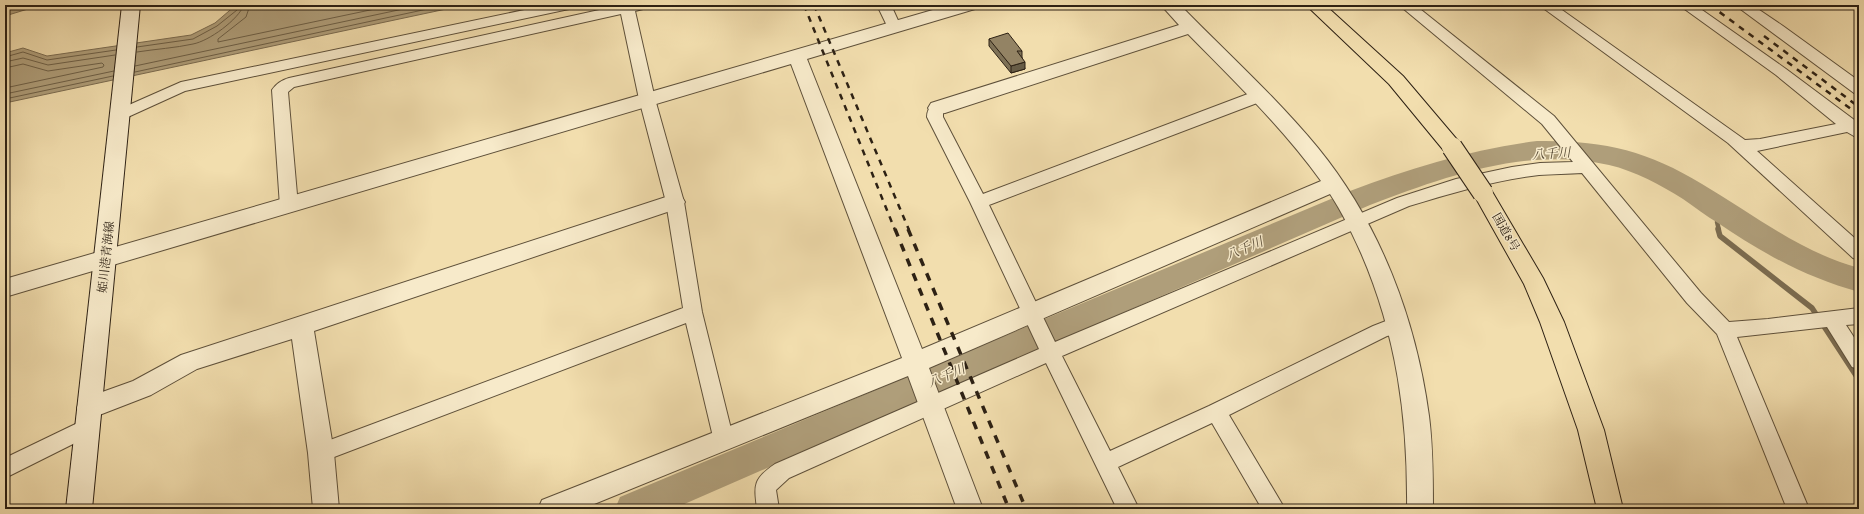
<svg xmlns="http://www.w3.org/2000/svg" width="1864" height="514" viewBox="0 0 1864 514" font-family="Alegreya,'Noto Serif JP',serif">
<rect width="100%" height="100%" fill="#f2deae"/>
<filter id="stains"><feTurbulence type="fractalNoise" baseFrequency=".005" numOctaves="4"/><feColorMatrix values="0 0 0 0 .2 0 0 0 0 .09 0 0 0 0 .02 0 0 0 .5 -.17"/></filter>
<radialGradient id="worn" r=".72"><stop offset=".6" stop-color="#630" stop-opacity="0"/><stop offset="1" stop-color="#630" stop-opacity=".3"/></radialGradient>
<!-- water -->
<path fill="#af9e7a" stroke="#7b6c51" d="M5,5H41L5,16Z
M236,5H465L5,103V53L23,48L47,56L191,35L215,23Z"/>
<g fill="none" stroke-linecap="round" stroke-linejoin="round">
<!-- shore -->
<path stroke="#6e6047" stroke-width="1" d="M250,5L246,17L218,39V42L394,5
M137,47L193,39L217,26L237,10L239,5
M137,52C156,49 175,48 193,44C209,41 238,20 244,5
M5,57L23,52L47,60L116,50
M5,62L23,58L48,65L115,55
M135,66L422,5
M5,68L23,64L48,71L102,63L104,65L103,67L5,88
M135,72L446,5
M5,94L114,71
M5,99L113,76"/>
<!-- stream-far1 -->
<path stroke="#7b6c51" stroke-width="4.5" d="M1719,230L1717,222L1728,216"/>
<!-- stream -->
<path stroke="#7b6c51" stroke-width="5.5" d="M1718,229L1720,236L1812,308L1859,380"/>
<!-- river -->
<path fill="#af9e7a" fill-rule="evenodd" d="M1537,141C1601,140 1647,150 1702,184C1753,214 1800,252 1859,268V292C1807,278 1762,253 1718,223C1706,216 1695,207 1683,199C1661,185 1635,171 1609,165C1528,146 1444,177 1370,205L673,509H615L620,497L1350,191C1411,168 1472,149 1537,141Z"/>
<!-- minor casing -->
<g stroke="#5e503a" stroke-width="2">
<path id="minor" d="M548,5H576L574,8L569,9L185,91L119,121L113,120L111,116L113,112L181,82Z
M622,5H649L647,8L635,11L655,99L684,202L702,312L734,441L731,447L724,450L717,447L714,441L686,323L321,462L314,460L311,453L314,446L683,308L666,202L639,99L621,14L294,87L288,92L298,206L295,210L289,212L283,210L280,206L272,90C276,84 282,80 289,78Z
M877,5H891L901,27L899,30L894,32L889,30Z
M1399,5H1415L1554,116L1701,293L1729,322L1768,319L1859,308V324L1846,325L1859,345V369L1852,367L1827,327L1737,337L1809,509H1787L1717,334L1687,303L1582,173C1568,174 1554,174 1539,175C1495,180 1452,193 1409,206L1062,356L1110,451L1209,406L1373,326L1391,319L1406,322L1409,327L1406,332L1387,336L1229,415L1285,509H1262L1212,423L1118,467L1139,509H1117L1046,363L789,478L776,490L779,509H757C754,485 753,479 775,464L1039,349L970,202L927,117C927,107 934,102 944,104L946,108L943,113V117L983,194L1253,92L1259,91L1265,92L1267,96L1265,100L989,205L1055,342L1397,198L1456,179L1512,167L1540,163L1573,162L1542,124Z
M1539,5H1555L1745,140L1760,139L1836,124L1776,75L1679,5H1695L1786,69L1857,122L1859,125V139L1847,132L1757,151L1859,242V260L1853,258L1728,143Z
M1735,5H1752L1783,26L1859,81V94L1854,93Z
M88,418L95,421L98,427L95,433L5,478V458Z"/>
</g>
<!-- tertiary casing -->
<g stroke="#5e503a" stroke-width="2">
<path id="tertiary" d="M950,5H978L975,9L807,59L922,349L1321,181C1282,127 1234,81 1188,34L945,113L938,114L931,113L928,108L931,103L1179,25L1161,5H1180C1226,52 1276,97 1318,148C1380,224 1416,319 1429,416C1433,447 1433,478 1433,509H1407C1408,419 1397,336 1361,253C1352,233 1342,212 1330,194L929,368L983,509H957L908,376L582,509H538L542,500L902,358L791,64L5,297V279Z
M675,194L682,197L685,202L682,207L314,331L334,453L339,509H313L308,453L292,339L197,369L151,395L89,419L80,416L77,408L80,400L133,381L181,355Z"/>
</g>
<!-- secondary casing -->
<g stroke="#2d2114" stroke-width="2">
<path id="secondary" d="M122,5H140L92,509H66Z"/>
</g>
<!-- trunk casing -->
<g stroke="#2d2114" stroke-width="2">
<path id="trunk" d="M1306,5H1325L1403,76L1459,142L1462,147L1459,152L1452,154L1445,152L1389,84Z
M1483,185L1490,188L1543,278L1564,322L1604,430L1623,509H1597L1578,430L1540,322L1524,284L1473,193L1476,188Z"/>
</g>
<!-- minor -->
<use href="#minor" fill="#f7eaca" fill-rule="evenodd"/>
<!-- tertiary -->
<use href="#tertiary" fill="#f7eaca" fill-rule="evenodd"/>
<!-- secondary -->
<use href="#secondary" fill="#f7eaca" fill-rule="evenodd"/>
<!-- trunk -->
<use href="#trunk" fill="#f2deae" fill-rule="evenodd"/>
<!-- rail-far1 -->
<path stroke="#2d2114" stroke-width="2.5" stroke-dasharray="6 6" stroke-linecap="butt" d="M804,5L895,230
M814,5L909,230
M1710,5L1859,115
M1764,36L1859,107"/>
<!-- rail -->
<path stroke="#2d2114" stroke-width="3.5" stroke-dasharray="8 8" stroke-linecap="butt" d="M895,229L1009,509
M908,229L1026,509"/>
<!-- trunk-bridge casing -->
<g stroke="#2d2114" stroke-width="22" stroke-linecap="butt">
<path id="trunk-bridge" d="M1452,147L1483,193"/>
</g>
<!-- trunk-bridge -->
<use href="#trunk-bridge" stroke="#f2deae" stroke-width="20"/>
</g>
<!-- wall -->
<path fill="#7e7156" stroke="#2d2114" d="M989,39L1022,51V57L1025,69L1011,73L989,46Z"/>
<!-- shaded-wall -->
<path fill="#675c46" stroke="#2d2114" d="M1025,62V69L1011,73V66Z"/>
<!-- building -->
<path fill="#938364" stroke="#2d2114" d="M1008,33L1022,51H1017L1025,62L1011,66L989,39Z"/>
<g text-anchor="middle" stroke-width="3" stroke-linejoin="round" paint-order="stroke">
<!-- street labels -->
<g font-size="12" fill="#2d2114" stroke="#f7eaca">
<text transform="translate(1506 232) rotate(60)" y="4">国道8号</text>
<text transform="translate(106 257) rotate(-84)" y="4">姫川港青海線</text>
</g>
<!-- water labels -->
<g font-size="13" font-style="italic" fill="#5a4d38" stroke="#f7eaca">
<text transform="translate(1551 153) rotate(-4)" y="5">八千川</text>
<text transform="translate(1244 248) rotate(-23)" y="5">八千川</text>
<text transform="translate(946 375) rotate(-23)" y="5">八千川</text>
</g>
</g>
<!-- margin -->
<rect width="1864" height="514" fill="none" stroke="#f2deae" stroke-width="20"/>
<rect x="6" y="6" width="1852" height="502" fill="none" stroke="#2d2114" stroke-width="2"/>
<rect x="10" y="10" width="1844" height="494" fill="none" stroke="#2d2114"/>
<rect width="100%" height="100%" filter="url(#stains)"/>
<rect width="100%" height="100%" fill="url(#worn)"/>
</svg>
